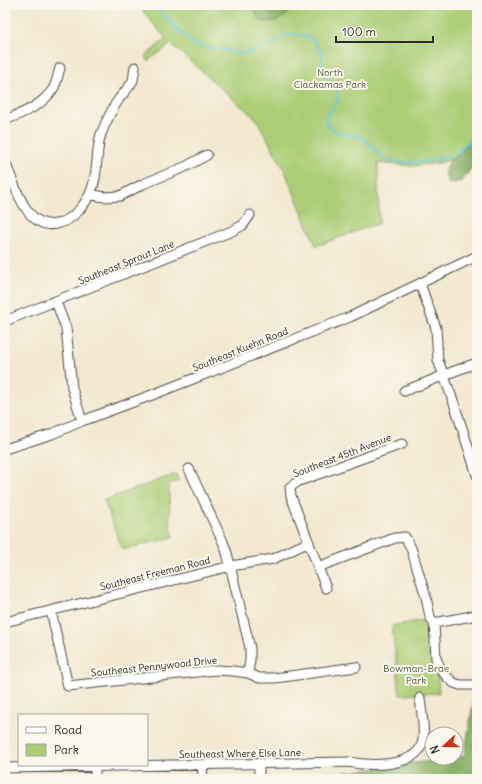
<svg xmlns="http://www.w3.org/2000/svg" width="482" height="784" viewBox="0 0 482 784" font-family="Delius,sans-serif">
<rect width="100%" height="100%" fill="#fbf7ec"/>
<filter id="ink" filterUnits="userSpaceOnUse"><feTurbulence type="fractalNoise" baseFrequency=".025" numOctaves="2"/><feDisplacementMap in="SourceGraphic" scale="8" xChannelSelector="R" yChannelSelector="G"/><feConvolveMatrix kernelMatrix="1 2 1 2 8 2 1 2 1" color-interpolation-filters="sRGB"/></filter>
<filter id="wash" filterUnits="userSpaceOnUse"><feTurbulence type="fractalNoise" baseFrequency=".012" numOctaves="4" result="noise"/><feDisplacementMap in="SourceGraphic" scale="16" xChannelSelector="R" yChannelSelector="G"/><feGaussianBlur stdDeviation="0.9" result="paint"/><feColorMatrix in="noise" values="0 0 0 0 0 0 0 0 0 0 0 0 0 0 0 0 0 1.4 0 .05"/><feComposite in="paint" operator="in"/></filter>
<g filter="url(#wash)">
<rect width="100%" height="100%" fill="#f3e8d0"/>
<!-- green -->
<path fill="#aacd76" stroke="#6a7c50" d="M138,5H477V130L460,154L454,159L439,163L412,166L378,163L379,223L316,246L285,171L257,120L171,44L148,61L145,56L166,39Z
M176,474L178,481L169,484L170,526L174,537L122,550L104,500Z
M423,620L428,627L431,658L438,675L439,693L400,695L392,626Z"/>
<!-- forest -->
<path fill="#87b067" stroke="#596e49" d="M252,5H293C286,20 278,21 263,22L258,18Z
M477,130V160L462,181L449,184L446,177L445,170L450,161L460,154Z
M477,691V779H301L464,756L475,692Z"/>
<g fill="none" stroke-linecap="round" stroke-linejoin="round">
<!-- stream -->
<path stroke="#62c7df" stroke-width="2" d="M155,5L178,30L195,45L241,53L254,51L274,43L285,35L292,34L310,37L321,51L323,71L337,91L338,100L326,117V124L336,132L362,137L386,160L394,161L412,163L439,159L457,153L469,141L477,138"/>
</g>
</g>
<g filter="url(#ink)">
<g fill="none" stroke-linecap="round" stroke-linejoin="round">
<!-- minor casing -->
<g stroke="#494744" stroke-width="11">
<path id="minor" d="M5,120C23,113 42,106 53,89C57,83 58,74 60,68
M5,162C15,185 27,234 60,223C73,219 84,206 90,194C99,176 95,153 101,134C106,122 111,110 119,99C123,93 131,86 133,80C134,76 134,71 135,67
M90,194L104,197L120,196L143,184L185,167L207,155
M420,284L436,328L438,360L455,406L477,475
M56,302L66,328L72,388L82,421
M5,321L232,231L243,225L250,215
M404,391C429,382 452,371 477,363
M5,449L52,434L82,421L152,395L350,317L477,256
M189,469L223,542L227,553L250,648V660L248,673
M318,567L395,538L405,537L411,548L426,597L430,617L434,623L436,658L440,668L447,677L454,683L460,685H477
M326,588L291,496L290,487L299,481L402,444
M51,611L68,686L216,670L233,671L248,673L259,678H275L356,667
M5,622L231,566L273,559L309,542
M434,623L477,615
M202,765L203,779
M95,767V779
M5,768L348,762C368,766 414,768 422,744C426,732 421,711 420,698
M259,779V763"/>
</g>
<!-- minor -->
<use href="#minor" stroke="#fff" stroke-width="9"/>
</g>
</g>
<g text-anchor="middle" stroke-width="4" stroke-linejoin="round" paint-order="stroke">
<!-- park labels -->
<g font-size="10" fill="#515c42" stroke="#fbf7ec">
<text x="330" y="76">North<tspan x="330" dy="12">Clackamas Park</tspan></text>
<text x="416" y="672">Bowman-Brae<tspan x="416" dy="12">Park</tspan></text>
</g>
<!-- street labels -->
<g font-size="10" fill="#2b2b2b" stroke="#fbf7ec">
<text transform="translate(126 262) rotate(-22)" y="4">Southeast Sprout Lane</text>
<text transform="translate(240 349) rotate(-22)" y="4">Southeast Kuehn Road</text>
<text transform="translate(342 455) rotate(-21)" y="4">Southeast 45th Avenue</text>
<text transform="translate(155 573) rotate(-14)" y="4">Southeast Freeman Road</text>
<text transform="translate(154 666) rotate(-6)" y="4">Southeast Pennywood Drive</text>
<text transform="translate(240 753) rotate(-1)" y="4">Southeast Where Else Lane</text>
</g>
</g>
<!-- margin -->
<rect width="482" height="784" fill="none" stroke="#fbf7ec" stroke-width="20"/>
<!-- legend -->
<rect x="18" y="714" width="130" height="52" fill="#fbf7ec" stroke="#a8a59f"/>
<rect x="26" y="727" width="20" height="6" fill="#ffffff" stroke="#a8a59f"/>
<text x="54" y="734" font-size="12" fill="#2b2b2b">Road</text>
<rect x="26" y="744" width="20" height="12" fill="#aacd76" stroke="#a8a59f"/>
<text x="54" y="754" font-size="12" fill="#2b2b2b">Park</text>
<!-- north arrow -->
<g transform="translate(444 746) rotate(249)"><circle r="19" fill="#fbf7ec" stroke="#a8a59f"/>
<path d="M0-3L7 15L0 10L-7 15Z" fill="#c8321e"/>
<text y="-6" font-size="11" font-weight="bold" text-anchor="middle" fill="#2b2b2b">N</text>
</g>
<!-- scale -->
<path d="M336 36v6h97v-6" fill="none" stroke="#2b2b2b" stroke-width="2"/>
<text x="342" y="36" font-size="12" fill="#2b2b2b" stroke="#fbf7ec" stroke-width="3" paint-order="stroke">100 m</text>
</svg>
